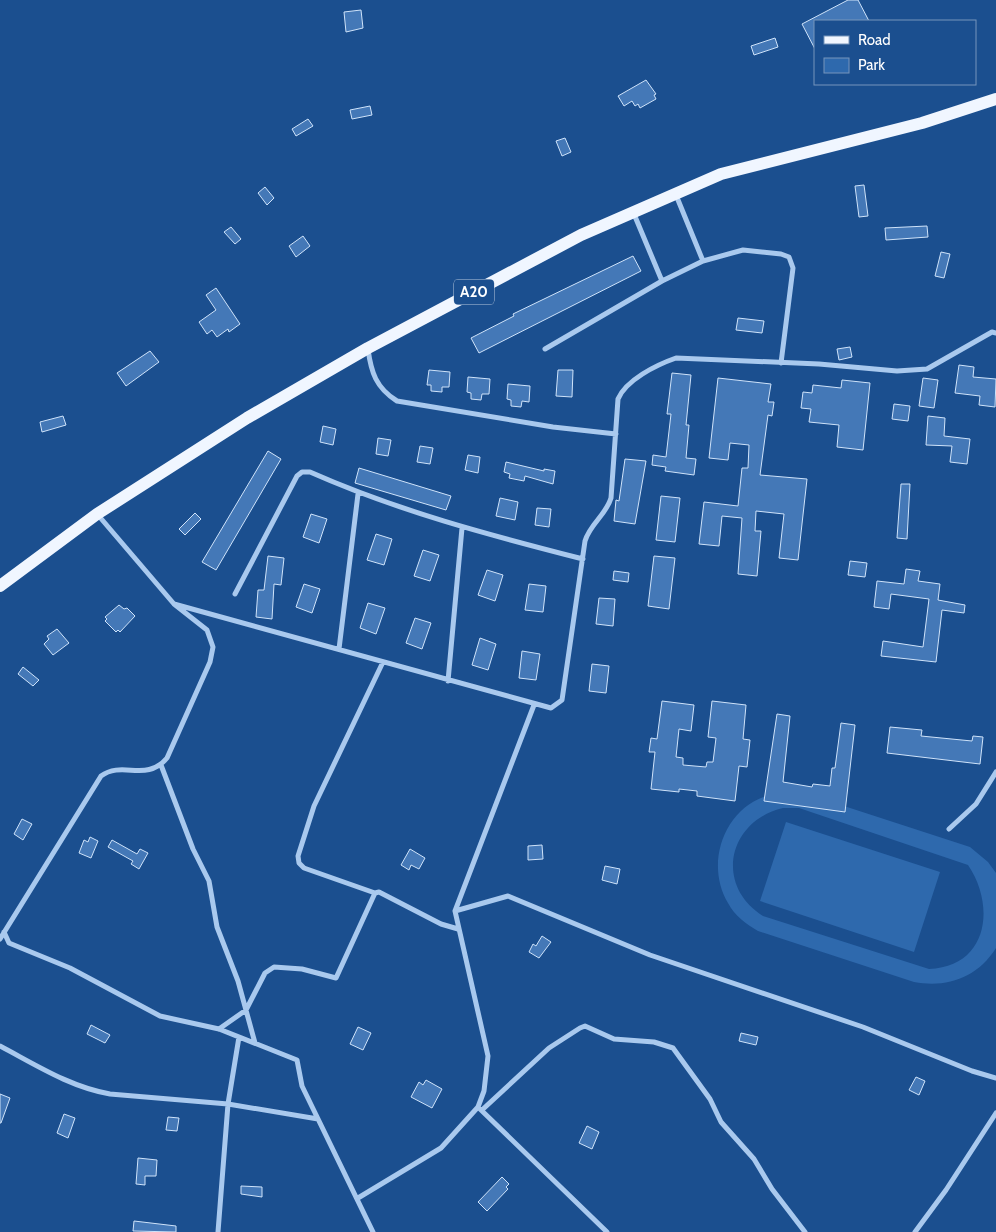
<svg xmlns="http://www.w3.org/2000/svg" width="996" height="1232" viewBox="0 0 996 1232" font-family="Cabin,sans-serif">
<rect width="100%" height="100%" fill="#1b4f8f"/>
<!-- green -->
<path fill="#2e69ad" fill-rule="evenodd" d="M804,793L970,847L988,862L996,873V948C977,978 947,988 914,982L758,931C746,924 735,916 728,903C705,865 723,810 766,796C777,792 792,794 804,793ZM783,808H799L968,865C996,906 988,967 929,969L763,916C714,885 728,821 783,808Z
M786,822L940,872L914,952L760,901Z"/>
<!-- building -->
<path fill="#4478b7" stroke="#cfe3fa" d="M848,0H858L869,21H815V49L802,24Z
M361,10L363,28L346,32L344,12Z
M775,38L778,47L754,55L751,46Z
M646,80L656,94L654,95L656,99L640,108L638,104L635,106L632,101L624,106L618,96Z
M370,106L372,115L352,119L350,110Z
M308,119L313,126L296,136L292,129Z
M565,138L571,152L562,156L556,141Z
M864,185L868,216L859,217L855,186Z
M265,187L274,198L267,205L258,193Z
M927,226L928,237L886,240L885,228Z
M231,227L241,239L235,244L224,232Z
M303,236L310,246L296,257L289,246Z
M941,252L950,254L944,278L935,276Z
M633,256L641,271L479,353L471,338L514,316L513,314Z
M216,288L240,324L229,332L228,329L217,337L212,330L207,334L199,322L216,310L206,295Z
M738,318L764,321L762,333L736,330Z
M850,347L852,357L839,360L837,349Z
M150,351L159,362L126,386L117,373Z
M959,365L974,367L973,377L996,379L995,407L979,405L980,396L955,393Z
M429,370L450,372L449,387H442V392L431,391V385H427Z
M558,370H573L572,397L556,396Z
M672,373L691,375L686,425H689L686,458L696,459L694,475L665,471L666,467L652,465L653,455L666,457L671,414H667Z
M468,377L490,379L489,394H482L481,400L471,399V393L467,392Z
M718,378L771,384L768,402H774L772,416L768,415L760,475L807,479L798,560L779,558L784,514L756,511L755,531H761L757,576L738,574L742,518L722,516L719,546L699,544L704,502L738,506L742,468H748L749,445L730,443L728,460L709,458Z
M923,378L938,380L934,408L919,406Z
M842,380L870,383L863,450L837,447L839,425L809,422L811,409L801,408L803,392L812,393L813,385L841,388Z
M508,384L530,386L529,402L522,401L521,407L511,406V400L507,399Z
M894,404L910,406L908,421L892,419Z
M63,416L66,425L42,432L40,422Z
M928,416L945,418L944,436L970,439L967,464L950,462L952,446L926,445Z
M323,426L336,429L333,445L320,442Z
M378,438L391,440L388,456L376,454Z
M420,446L433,448L430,464L417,462Z
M268,451L281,459L216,570L202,562Z
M468,455L480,457L478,473L465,470Z
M625,459L646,461L635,524L614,521L616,500L619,501Z
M506,462L544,471V469L555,471L553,484L525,476L524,481L509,478L510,474L504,472Z
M359,468L451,496L446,510L355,483Z
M901,484H910L907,539L897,538Z
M661,496L680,498L675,542L656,540Z
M500,498L518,502L515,520L496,516Z
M537,508L551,509L549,527L535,525Z
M195,513L201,519L185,535L179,529Z
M311,514L327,519L319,543L303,537Z
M376,534L392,539L384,565L367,560Z
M423,550L439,555L430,581L414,576Z
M268,556L284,558L281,585L274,584L272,619L256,617L258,590H264Z
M654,556L675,558L669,609L648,606Z
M850,561L867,563L865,577L848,575Z
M906,569L920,571L918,581L940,584L938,600L965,605L964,613L942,610L936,662L881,656L883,641L923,647L929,599L891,594L889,609L874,607L877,581L904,584Z
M487,570L503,575L495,601L478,595Z
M614,571L629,573L628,582L613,580Z
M304,584L320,589L312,613L296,607Z
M529,584L546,586L543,612L525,610Z
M599,598L615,599L613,626L596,624Z
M368,603L385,608L376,634L360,628Z
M119,605L124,609L127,608L135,616L120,632L118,630L116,632L105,621L107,619L105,617Z
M415,618L431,623L422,649L406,643Z
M57,629L69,643L53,655L44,644L49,639L47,636Z
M480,638L496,644L488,670L472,665Z
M522,651L540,654L536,680L519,678Z
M592,664L609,666L606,693L589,691Z
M23,667L39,680L33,686L18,674Z
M662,701L694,705L691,731L679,729L676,757L683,758V765L706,767L707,762H713L716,738L708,737L712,701L746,705L743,739L750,740L747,767L739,766L735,801L697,796V791L679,789V792L651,789L655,752H649L651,738L657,739Z
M777,714L790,716L783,782L812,787L813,784L830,786L832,768H835L841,723L855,725L845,812L764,801Z
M890,727L922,730L921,736L972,741L973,736L983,737L980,764L887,753Z
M22,819L32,824L23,840L14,834Z
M90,837L98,841L91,858L79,853L84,840L88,842Z
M112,840L137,854L140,849L148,853L139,869L131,864L133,861L108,847Z
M542,845L543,859L528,860V846Z
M410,849L425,858L419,869L411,865L409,870L401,865Z
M605,866L620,869L617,884L602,880Z
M542,936L551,942L539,958L529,952L533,944L536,946Z
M91,1025L110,1035L105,1043L87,1034Z
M358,1027L371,1033L363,1050L350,1044Z
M741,1033L758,1037L756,1045L739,1041Z
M916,1077L925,1081L919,1095L909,1090Z
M426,1080L442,1089L432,1108L411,1097L419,1082L423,1085Z
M0,1094L10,1098L1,1123H0Z
M64,1114L75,1118L68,1138L57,1133Z
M168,1117L179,1118L177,1131L166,1130Z
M587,1126L599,1132L592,1149L579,1143Z
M138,1158L157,1160L156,1176H145V1185L136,1184Z
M502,1177L509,1184L506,1187L508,1189L487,1211L478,1202Z
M241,1186L262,1187V1197L241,1194Z
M134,1221L176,1226V1232L133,1231Z"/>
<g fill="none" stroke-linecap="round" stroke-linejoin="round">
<!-- minor -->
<path stroke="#a9c9ee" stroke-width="5" d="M676,195L703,261
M634,214L662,281
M368,349C371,372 376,388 397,401L553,427L616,434
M545,349L662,281L703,261L743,250L781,254L789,257L793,268L781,363
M235,594L297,476L302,472H310C398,511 489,535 583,559
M174,604L551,708L562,700L585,541C590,524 606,515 611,498L618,399C626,380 656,365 676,358L819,364L897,371L927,369L992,332L996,333
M339,649L358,494
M448,681L462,528
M161,765L193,849L209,881L217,927L238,981L255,1043
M949,829L976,804L996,772
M375,893L304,868L299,863L298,856L314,806L383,662
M455,911L508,896L650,955L863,1027L972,1071L996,1078
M4,932L9,943L70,968L160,1016L219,1029L297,1060L302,1086L373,1232
M0,939L101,776C123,760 146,783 167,758L210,662L213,647L207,630L174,604L98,515
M219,1029L246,1010L265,973L274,967L302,969L336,978L375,893L379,892L441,924L458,929
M0,1046C36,1065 70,1087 110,1094L228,1104L318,1119
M480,1109L607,1232
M482,1110L549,1048L580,1028L585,1026L614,1039L654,1042L673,1048L710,1099L721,1122L754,1159L772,1189L805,1232
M358,1198L441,1148L478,1107L484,1091L488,1056L455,911L534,705
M218,1232L228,1104L239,1037
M915,1232L946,1190L996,1113"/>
<!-- primary -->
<path stroke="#f0f6ff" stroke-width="12" d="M0,586L97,514L247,418L368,348L581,235L721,174L922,123L996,99"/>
</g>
<g text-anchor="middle" stroke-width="4" stroke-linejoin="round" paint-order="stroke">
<!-- shield labels -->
<rect fill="#1b4f8f" stroke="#bbcadd" stroke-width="1" x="454" y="279.5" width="40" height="25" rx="4"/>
<g font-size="15" font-weight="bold" fill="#fff">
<text x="474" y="297">A20</text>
</g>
</g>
<!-- legend -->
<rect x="814" y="20" width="162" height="65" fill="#1b4f8f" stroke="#7695bc"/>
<rect x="824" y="36" width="25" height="8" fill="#f0f6ff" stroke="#7695bc"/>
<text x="858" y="45" font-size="15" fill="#ffffff">Road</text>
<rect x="824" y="58" width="25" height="15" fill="#2e69ad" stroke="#7695bc"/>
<text x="858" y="70" font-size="15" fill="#ffffff">Park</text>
</svg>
